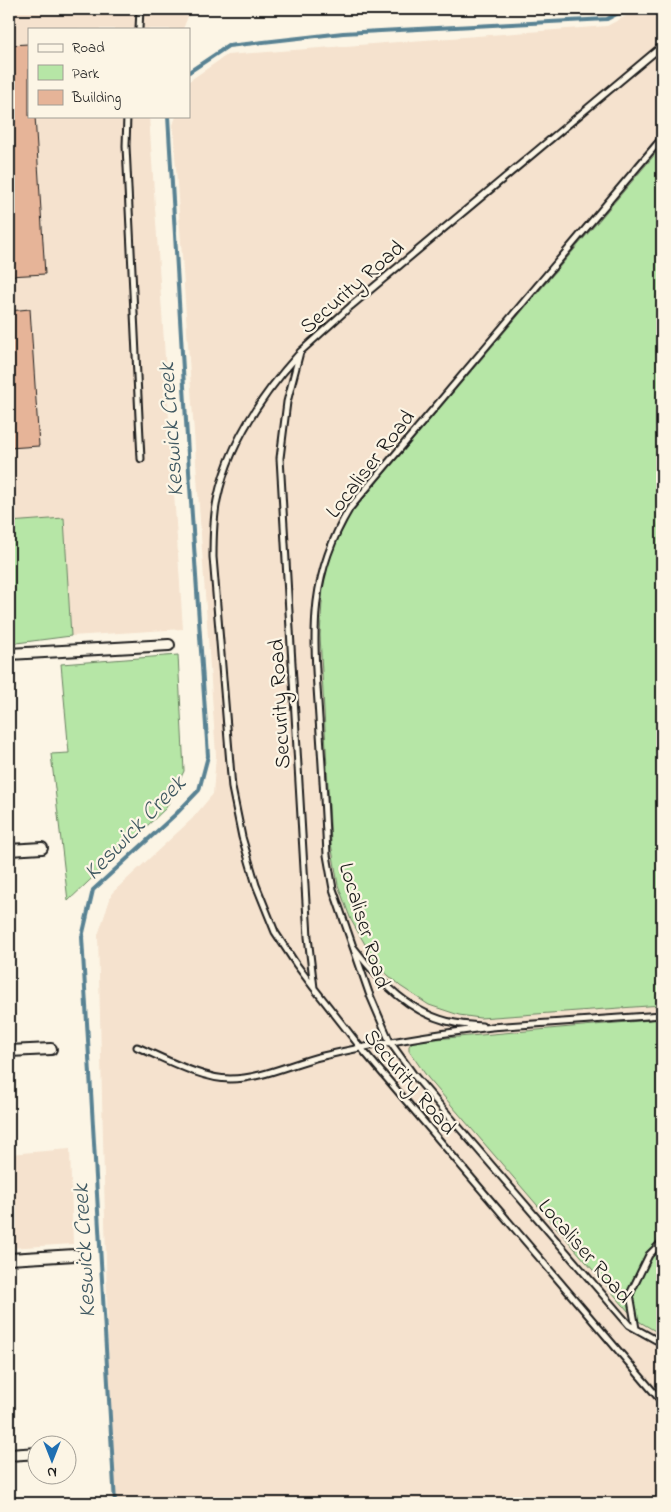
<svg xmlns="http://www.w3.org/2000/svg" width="671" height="1512" viewBox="0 0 671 1512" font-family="'Indie Flower',sans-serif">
<rect width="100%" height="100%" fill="#fcf5e5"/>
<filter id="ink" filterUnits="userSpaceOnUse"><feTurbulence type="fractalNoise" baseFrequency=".02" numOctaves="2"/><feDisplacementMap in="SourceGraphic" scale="10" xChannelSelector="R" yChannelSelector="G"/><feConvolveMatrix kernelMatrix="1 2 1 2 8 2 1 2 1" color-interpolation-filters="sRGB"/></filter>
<g filter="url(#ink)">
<!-- built -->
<path fill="#f5e2ce" d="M9,9H191L183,29H29V116H149L183,629L71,636L64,519L9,522Z
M639,9H662V1500L613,1503H112L98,935L112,893L192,819L213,794L216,755L173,125L176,116H189V81L227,55L607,26Z
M70,1149L73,1244L9,1248V1154Z"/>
<!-- green -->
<path fill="#b6e6a6" stroke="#698161" d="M662,146V1005L480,1018L459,1015L429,1005L400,986L377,965L351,920L338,885L331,843L320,635L323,586L331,551L351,513Z
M64,518L71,636L9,644V522Z
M178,655L184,771L166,808L68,901L51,754L69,753L61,664Z
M662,1019V1260L660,1261L662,1264V1335L635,1319L428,1078L409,1051V1046L413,1041Z"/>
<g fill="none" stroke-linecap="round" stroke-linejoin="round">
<!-- stream -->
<path stroke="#598293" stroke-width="4" d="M189,72L228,46L343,33L607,19L626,9
M115,1503L82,937L93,890L177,813L199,790L208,756L189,471L168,116"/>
</g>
<!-- building -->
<path fill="#e6b498" stroke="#1c1c1c" d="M29,44V116H35L45,274L9,276V45Z
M30,309L39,446L9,448V311Z"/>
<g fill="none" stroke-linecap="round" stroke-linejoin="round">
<!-- lane casing -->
<g stroke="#1c1c1c" stroke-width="9">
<path id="lane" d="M139,29L140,9
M662,46L351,306L300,352L287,402L280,458L308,937L314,988L361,1048L662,1402
M127,116L126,146L141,459
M662,138L350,508C306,581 314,637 319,718C322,764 325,809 327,855L333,889L369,993L390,1042L413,1074L629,1325L656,1340L662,1342
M298,355C262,395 228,446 217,500C213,519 213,538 213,557L232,788L242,837L256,885L275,932L296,964L314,988
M354,948C380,982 411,1015 455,1023C464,1025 473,1025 482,1026
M491,1027L662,1015
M137,1047C164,1058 201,1079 230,1079C262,1079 292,1063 323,1056C379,1043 435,1034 492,1027
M636,1329L630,1294L649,1255L662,1242"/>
</g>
<!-- street casing -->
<g stroke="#1c1c1c" stroke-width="14">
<path id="street" d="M9,654L169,645
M9,850L42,848
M9,1051L51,1049
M9,1259L75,1255
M9,1455L38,1453"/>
</g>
<!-- lane -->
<use href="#lane" stroke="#fcf5e5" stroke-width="5"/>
<!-- street -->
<use href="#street" stroke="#fcf5e5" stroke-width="10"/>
</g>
</g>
<g text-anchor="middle" stroke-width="4.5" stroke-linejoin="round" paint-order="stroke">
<!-- street labels -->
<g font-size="22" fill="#1c1c1c" stroke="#fcf5e5">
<text transform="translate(351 286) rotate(-41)" y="8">Security Road</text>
<text transform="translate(369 463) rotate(-52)" y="8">Localiser Road</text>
<text transform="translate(278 704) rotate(-93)" y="8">Security Road</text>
<text transform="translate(366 925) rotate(73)" y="8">Localiser Road</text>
<text transform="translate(411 1081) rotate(50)" y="8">Security Road</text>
<text transform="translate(586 1250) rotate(49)" y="8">Localiser Road</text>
</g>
<!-- water labels -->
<g font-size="24" font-style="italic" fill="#3f5861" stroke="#fcf5e5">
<text transform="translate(170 430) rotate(-94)" y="8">Keswick Creek</text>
<text transform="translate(134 827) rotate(-46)" y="8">Keswick Creek</text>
<text transform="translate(83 1251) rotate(-93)" y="8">Keswick Creek</text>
</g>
</g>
<!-- margin -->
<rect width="671" height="1512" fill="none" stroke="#fcf5e5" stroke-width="30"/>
<rect x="15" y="15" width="641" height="1482" fill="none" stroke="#1c1c1c" stroke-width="2" filter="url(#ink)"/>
<!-- legend -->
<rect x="28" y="28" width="162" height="90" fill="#fcf5e5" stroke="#a29e95"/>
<rect x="38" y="44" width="25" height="8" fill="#fcf5e5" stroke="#a29e95"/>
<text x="72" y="52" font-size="15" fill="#1c1c1c">Road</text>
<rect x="38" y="65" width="25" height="15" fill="#b6e6a6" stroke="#a29e95"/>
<text x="72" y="78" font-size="15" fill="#1c1c1c">Park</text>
<rect x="38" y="90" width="25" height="15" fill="#e6b498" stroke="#a29e95"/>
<text x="72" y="102" font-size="15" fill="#1c1c1c">Building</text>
<!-- north arrow -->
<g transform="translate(52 1460) rotate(180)"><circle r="24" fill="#fcf5e5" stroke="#a29e95"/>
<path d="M0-4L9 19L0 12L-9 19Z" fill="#1f6fb2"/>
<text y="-8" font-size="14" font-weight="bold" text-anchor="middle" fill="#1c1c1c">N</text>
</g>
</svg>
